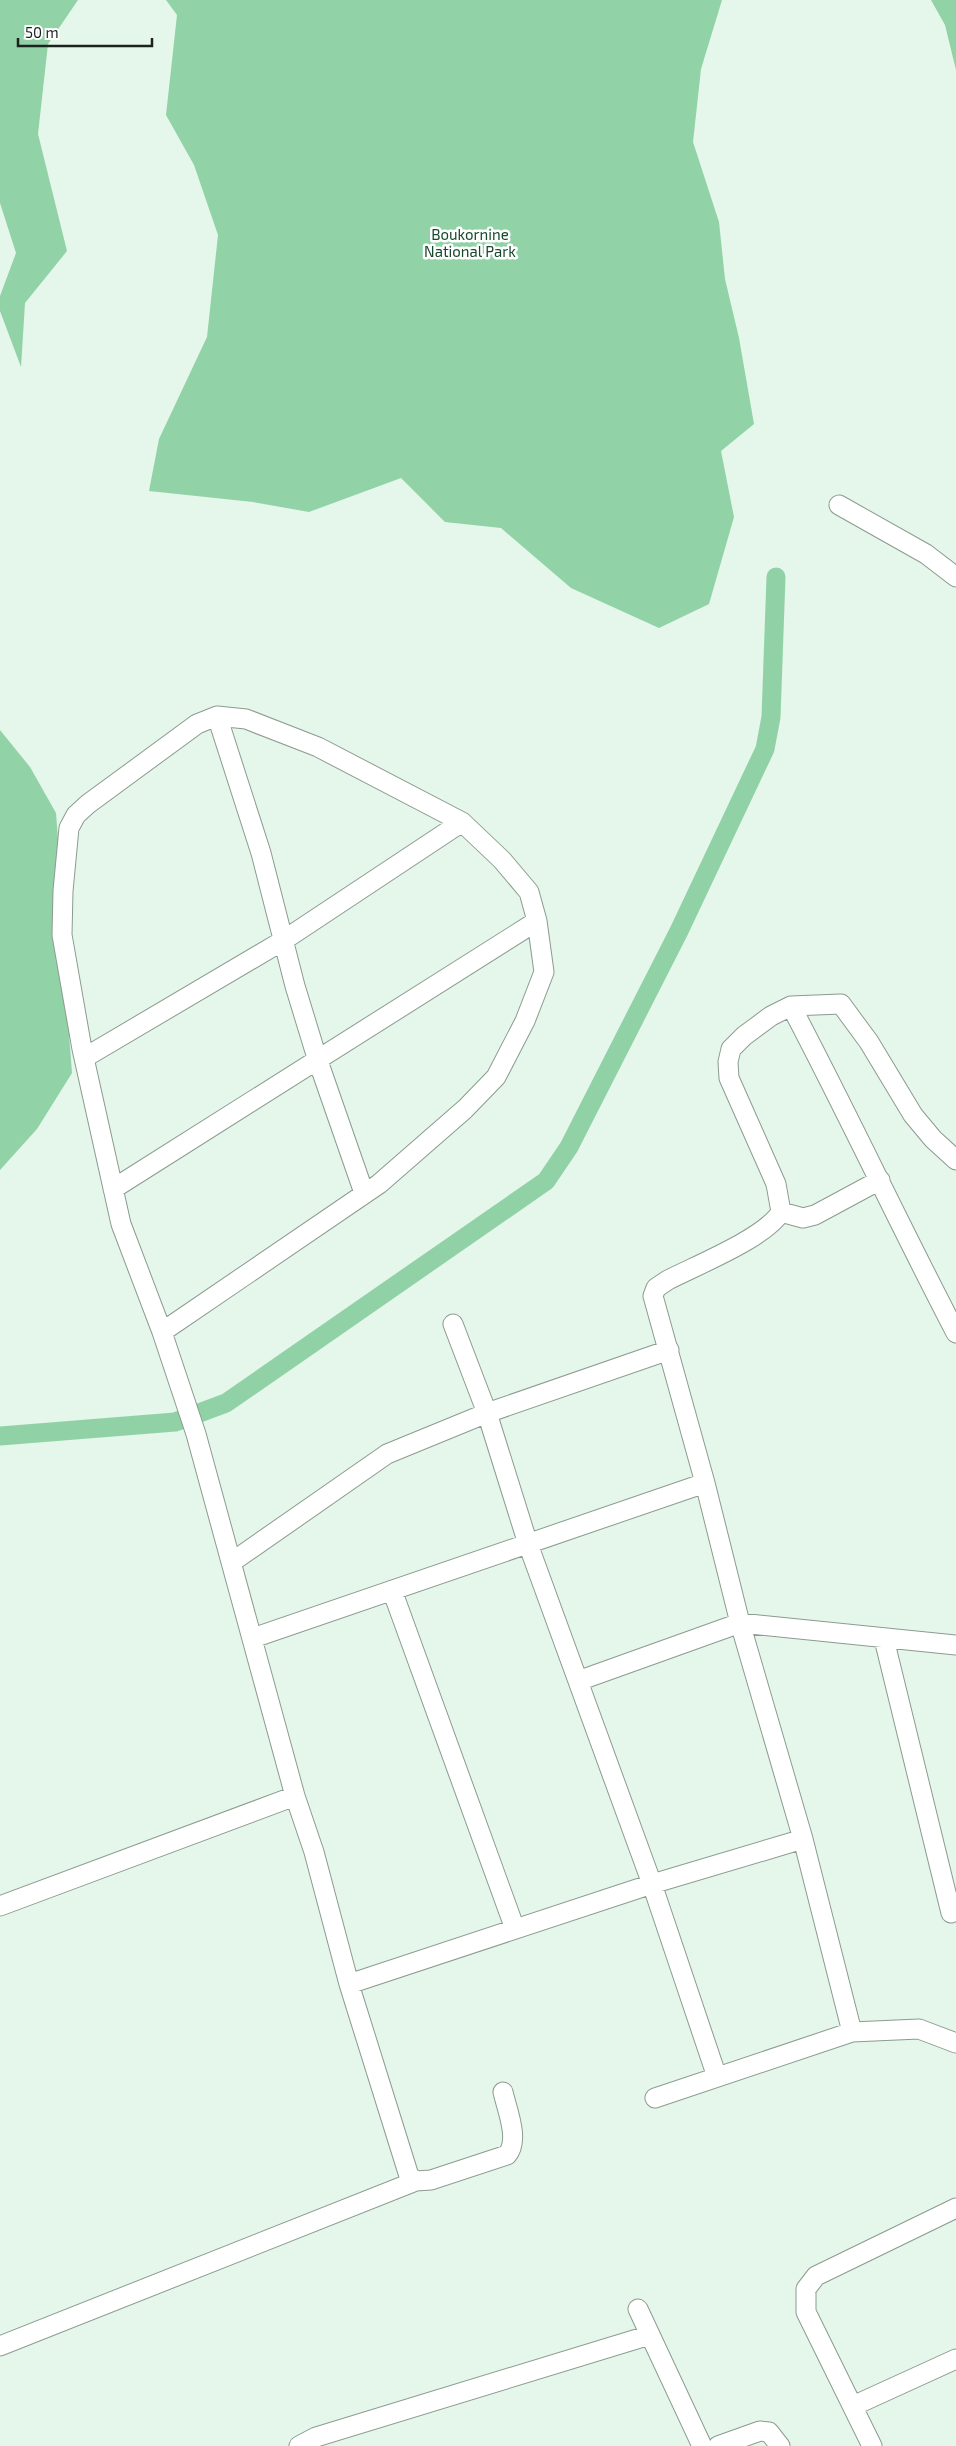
<svg xmlns="http://www.w3.org/2000/svg" width="956" height="2446" viewBox="0 0 956 2446" font-family="'Exo 2',sans-serif">
<rect width="100%" height="100%" fill="#e5f6ea"/>
<!-- forest -->
<path fill="#91d2a7" d="M0,0H78L48,44L38,134L67,251L25,303L21,367L0,311V296L16,253L0,203Z
M166,0H722L701,69L693,142L719,222L725,279L739,338L754,424L721,451L734,517L709,604L659,628L571,588L501,528L445,522L401,478L309,512L253,502L149,491L159,439L207,337L218,235L194,165L166,115L177,15Z
M931,0H956V70L945,25Z
M0,730L30,767L56,813L60,866L52,929L66,994L72,1073L37,1129L0,1170Z"/>
<g fill="none" stroke-linecap="round" stroke-linejoin="round">
<!-- canal -->
<path stroke="#90d2a6" stroke-width="19" d="M0,1436L175,1422L226,1403L546,1181L569,1147L679,931L765,749L771,717L776,577"/>
<!-- street casing -->
<g stroke="#8b9b90" stroke-width="21">
<path id="street" d="M839,505L926,554L956,577
M217,716L261,853L295,986L317,1058L364,1193
M791,1006C848,1114 899,1224 956,1333
M84,1058L284,940L462,822
M113,1189L537,921
M781,1212L803,1218L815,1215L880,1180
M453,1324L487,1413L528,1544L652,1884L717,2077
M162,1332L379,1184L465,1109L496,1077L525,1021L544,972L537,921L529,892L502,860L462,822L318,747L246,719L217,716L197,724L88,804L76,815L69,828L63,891L62,935L82,1049L121,1224L162,1332L196,1434L295,1796L314,1852L349,1984L409,2176L416,2181L431,2180L507,2155C520,2140 507,2110 503,2092
M232,1562L387,1454L487,1413L669,1350
M392,1590L515,1929
M253,1638L705,1483
M884,1639L951,1913
M578,1681L740,1623L956,1645
M0,1906L295,1796
M349,1984L652,1884L803,1839
M852,2032L803,1839L740,1623L705,1483L653,1296L656,1288L668,1280C697,1265 765,1238 781,1212L776,1184L729,1078L728,1062L731,1049L744,1036L771,1016L791,1006L841,1004L869,1042L913,1115L933,1139L956,1160
M655,2098L852,2032L919,2029L956,2043
M638,2309L702,2446
M0,2346L416,2181
M853,2406L956,2359
M299,2446L316,2437L650,2335
M718,2446L760,2431L769,2432L780,2446
M872,2446L806,2312V2289L816,2276L956,2208"/>
</g>
<!-- street -->
<use href="#street" stroke="#fff" stroke-width="19"/>
</g>
<g text-anchor="middle" stroke-width="5" stroke-linejoin="round" paint-order="stroke">
<!-- park labels -->
<g font-size="15" fill="#17482c" stroke="#fff">
<text x="470" y="240">Boukornine<tspan x="470" dy="17">National Park</tspan></text>
</g>
</g>
<!-- scale -->
<path d="M18 38v8h134v-8" fill="none" stroke="#1c221e" stroke-width="2.5"/>
<text x="25" y="38" font-size="15" fill="#1c221e" stroke="#ffffff" stroke-width="4" paint-order="stroke">50 m</text>
</svg>
